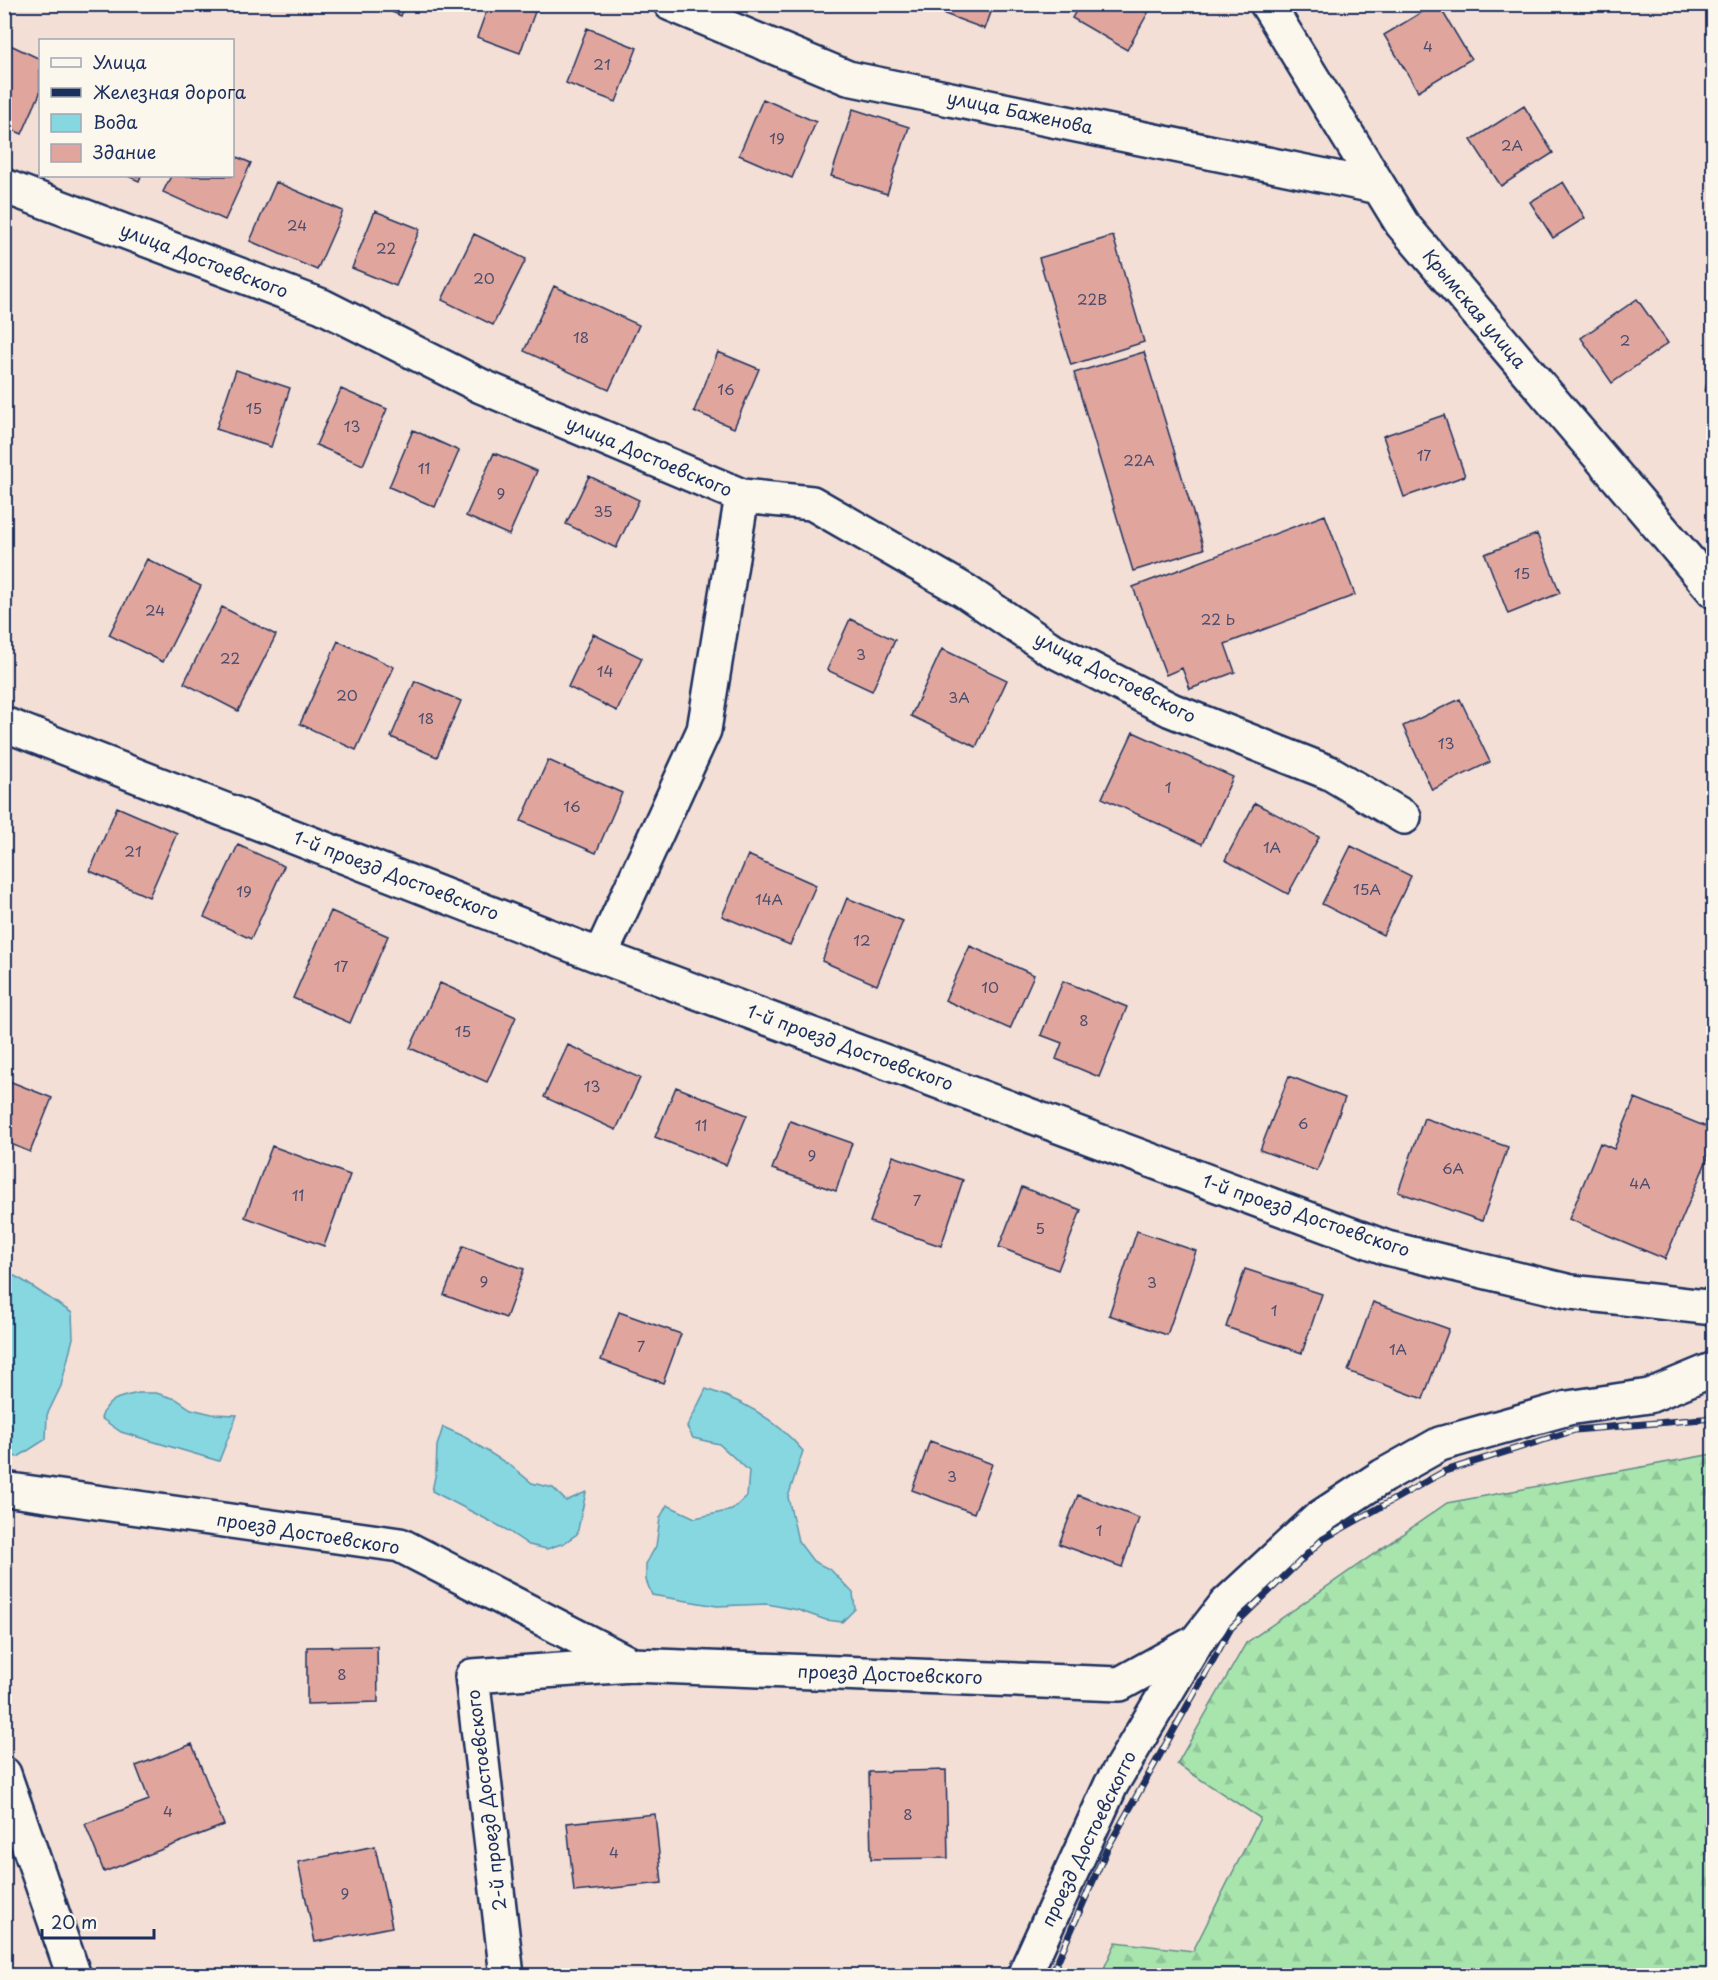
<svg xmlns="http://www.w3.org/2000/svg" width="1718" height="1980" viewBox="0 0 1718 1980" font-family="'Playpen Sans',sans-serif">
<defs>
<pattern id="forest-firs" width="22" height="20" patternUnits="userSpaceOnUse" patternTransform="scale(1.5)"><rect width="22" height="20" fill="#a7e5ad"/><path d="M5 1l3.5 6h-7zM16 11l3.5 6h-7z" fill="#8fc597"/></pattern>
</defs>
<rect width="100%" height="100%" fill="#f3dfd5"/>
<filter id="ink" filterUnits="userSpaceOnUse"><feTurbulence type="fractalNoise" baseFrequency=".0167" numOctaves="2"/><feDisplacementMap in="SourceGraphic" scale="12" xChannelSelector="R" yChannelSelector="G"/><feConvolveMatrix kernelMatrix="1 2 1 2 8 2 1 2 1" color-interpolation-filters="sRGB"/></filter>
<g filter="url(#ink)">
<!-- forest -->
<path fill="url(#forest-firs)" stroke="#618a86" stroke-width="1.5" d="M1713,1454V1975H1101L1116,1942L1193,1951L1260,1818L1177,1764L1246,1643L1447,1503Z"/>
<!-- water -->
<path fill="#87d7e1" stroke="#5c94ad" stroke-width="1.5" d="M5,1271L22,1280L72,1313L73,1338L61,1386L47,1415L46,1439L18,1457L5,1455Z
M706,1389C744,1401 777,1420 803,1451L788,1497L798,1541L813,1561L831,1570L853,1593L855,1609L842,1622L826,1620L798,1610L767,1604L717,1606L652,1595L646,1580V1564L656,1546L660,1518L667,1505L695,1518L732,1510L747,1496L749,1471L719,1444L693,1438L687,1427Z
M139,1393H156L176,1399L191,1409L212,1414L237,1415L219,1461L121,1432L101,1418C108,1398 119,1397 139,1393Z
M443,1427L463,1436L511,1466L532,1483L553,1488L566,1501L586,1492L577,1534L564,1543L547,1549L529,1545L505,1529L432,1491L436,1472L437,1446Z"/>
<!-- building -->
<path fill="#e0a69e" stroke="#1b2f5e" stroke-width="1.5" d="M374,4H405L401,16Z
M489,4H523L536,9L520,53L477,37Z
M936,4H994L985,29L934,10Z
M1080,4H1153L1127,50L1072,18Z
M1435,4H1438L1471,59L1418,91L1384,35Z
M587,28L637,48L616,102L566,83Z
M4,42L40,59V93L22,134L4,126Z
M763,99L816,122L792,178L739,155Z
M1524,106L1553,153L1501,186L1471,140Z
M853,109L909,127L887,194L831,176Z
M232,155L251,163L225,220L163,192L171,176H232Z
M128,176H141L139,181Z
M276,182L343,211L317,270L250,241Z
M1563,182L1585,218L1553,238L1530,202Z
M375,211L420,229L396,286L352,268Z
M474,234L526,259L493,325L442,300Z
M1113,236L1144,342L1071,365L1039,258Z
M554,286L639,325L609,390L524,351Z
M1637,299L1668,343L1612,383L1581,338Z
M1714,351V394L1705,392Z
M718,352L759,369L734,428L694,411Z
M1144,352L1204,549L1133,571L1074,373Z
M236,370L290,388L271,447L216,429Z
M341,389L387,409L363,465L316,445Z
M1444,415L1465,476L1404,497L1383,436Z
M413,430L459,451L435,507L389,487Z
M494,453L537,471L509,535L466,516Z
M589,476L639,500L616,548L566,524Z
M1325,515L1355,595L1225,644L1235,672L1190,689L1182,668L1166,675L1133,587Z
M1537,534L1560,593L1508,614L1485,554Z
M147,559L201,586L163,662L109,635Z
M222,607L276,635L238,711L184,683Z
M850,619L895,640L872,691L827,670Z
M593,634L642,658L617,711L568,687Z
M338,641L394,667L356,750L300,724Z
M942,649L1007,680L976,747L911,716Z
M415,681L461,701L437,757L391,737Z
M1460,699L1490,762L1432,790L1403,726Z
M1133,732L1233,777L1202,844L1102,798Z
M548,760L622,793L596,853L521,821Z
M1255,803L1319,837L1288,894L1225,860Z
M117,807L177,833L149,897L90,871Z
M238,845L284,866L251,939L204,917Z
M1351,846L1411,876L1383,935L1322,904Z
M748,855L816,885L790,945L722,916Z
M847,898L903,921L877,985L822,961Z
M331,911L388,936L350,1023L293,998Z
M970,946L1034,975L1010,1029L945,1000Z
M1063,981L1127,1007L1099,1077L1056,1059L1062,1043L1041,1035Z
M440,983L516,1017L487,1082L410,1048Z
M568,1045L640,1078L616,1130L544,1097Z
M1289,1076L1345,1098L1317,1171L1260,1150Z
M4,1079L52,1098L30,1152L4,1141Z
M676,1087L747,1115L726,1165L655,1137Z
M1635,1098L1714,1130V1143L1665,1259L1569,1219L1600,1143L1614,1149Z
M1424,1118L1508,1147L1482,1221L1398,1192Z
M790,1121L852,1143L836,1191L772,1169Z
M272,1146L350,1175L324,1246L245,1217Z
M893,1156L963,1180L941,1246L870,1222Z
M1022,1187L1081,1210L1058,1270L999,1247Z
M1137,1231L1196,1251L1167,1335L1109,1315Z
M463,1246L524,1269L506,1318L444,1295Z
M1245,1269L1322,1294L1302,1353L1226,1327Z
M1373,1302L1449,1329L1423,1399L1348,1371Z
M619,1312L681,1334L663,1383L601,1360Z
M930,1441L992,1464L974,1513L912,1490Z
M1078,1495L1139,1518L1122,1567L1059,1544Z
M377,1646L378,1702L307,1704V1647Z
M192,1744L224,1825L104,1872L85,1824L149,1800L136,1766Z
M946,1770L948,1858L871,1859L869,1772Z
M655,1814L662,1883L574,1892L567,1823Z
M375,1846L392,1927L315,1942L298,1862Z"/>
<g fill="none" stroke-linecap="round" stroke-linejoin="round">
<!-- minor casing -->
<g stroke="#1b2f5e" stroke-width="38">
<path id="minor" d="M671,4L848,78L1379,187
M1267,4L1402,224L1714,591
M4,186L322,306L481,386L742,496L812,503L965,591L1049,648L1171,710L1330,773L1404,817
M4,724L600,956L1387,1248L1571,1292L1714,1308
M600,956L704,730L742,496
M4,1489L400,1545L632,1665L1120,1684L1196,1642L1226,1604L1319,1518L1383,1476L1440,1444L1568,1408L1649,1396L1714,1369
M4,1774L74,1976
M507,1976L472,1676L632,1665
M1024,1976L1111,1785L1195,1644"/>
</g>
<!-- minor -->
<use href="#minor" stroke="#fbf7ec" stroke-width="33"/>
<!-- rail casing -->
<g stroke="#1b2f5e" stroke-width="7">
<path id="rail" d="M1051,1976L1107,1849L1231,1628L1323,1539L1445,1471L1575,1430L1714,1418"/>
</g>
<!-- rail -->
<use href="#rail" stroke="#fbf7ec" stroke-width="4.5" stroke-dasharray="14" stroke-linecap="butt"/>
</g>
</g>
<g text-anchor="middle" stroke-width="4.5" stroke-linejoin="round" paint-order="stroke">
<!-- number labels -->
<g font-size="15" fill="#4c4d6e">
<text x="1428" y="52">4</text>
<text x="602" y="70">21</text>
<text x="777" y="144">19</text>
<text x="1512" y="151">2А</text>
<text x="297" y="231">24</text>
<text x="386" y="254">22</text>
<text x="484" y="284">20</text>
<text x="1092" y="305">22В</text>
<text x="581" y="343">18</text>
<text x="1625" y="346">2</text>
<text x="726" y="395">16</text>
<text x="254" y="414">15</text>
<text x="352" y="432">13</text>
<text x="1424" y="461">17</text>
<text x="1139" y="466">22А</text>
<text x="424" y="474">11</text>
<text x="501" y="499">9</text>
<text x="603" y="517">35</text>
<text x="1522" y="579">15</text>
<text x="155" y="616">24</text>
<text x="1218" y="625">22 Ь</text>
<text x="861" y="660">3</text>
<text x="230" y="664">22</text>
<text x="605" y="677">14</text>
<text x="347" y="701">20</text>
<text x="959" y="703">3А</text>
<text x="426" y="724">18</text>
<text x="1446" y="749">13</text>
<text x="1168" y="793">1</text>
<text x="572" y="812">16</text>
<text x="1272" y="853">1А</text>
<text x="133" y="857">21</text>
<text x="1367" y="895">15А</text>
<text x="244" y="897">19</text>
<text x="769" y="905">14А</text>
<text x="862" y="946">12</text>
<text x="341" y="972">17</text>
<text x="990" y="993">10</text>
<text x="1084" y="1026">8</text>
<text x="463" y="1037">15</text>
<text x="592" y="1092">13</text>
<text x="1303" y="1129">6</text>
<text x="701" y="1131">11</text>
<text x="812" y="1161">9</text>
<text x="1453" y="1174">6А</text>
<text x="1640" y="1189">4А</text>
<text x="298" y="1201">11</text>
<text x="917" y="1206">7</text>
<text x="1040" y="1234">5</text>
<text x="484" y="1287">9</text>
<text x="1152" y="1288">3</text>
<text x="1274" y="1316">1</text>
<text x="641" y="1352">7</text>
<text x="1398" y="1355">1А</text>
<text x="952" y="1482">3</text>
<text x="1099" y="1536">1</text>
<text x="342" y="1680">8</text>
<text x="168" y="1817">4</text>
<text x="908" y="1820">8</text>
<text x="614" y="1858">4</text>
<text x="345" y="1899">9</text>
</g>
<!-- street labels -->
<g font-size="18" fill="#1b2f5e" stroke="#fbf7ec">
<text transform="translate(1020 113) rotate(12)" y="6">улица Баженова</text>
<text transform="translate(204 261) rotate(21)" y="6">улица Достоевского</text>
<text transform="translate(1474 309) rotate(50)" y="6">Крымская улица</text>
<text transform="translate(649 457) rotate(23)" y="6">улица Достоевского</text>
<text transform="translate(1115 678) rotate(27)" y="6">улица Достоевского</text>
<text transform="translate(396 876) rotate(21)" y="6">1-й проезд Достоевского</text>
<text transform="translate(850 1048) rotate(20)" y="6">1-й проезд Достоевского</text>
<text transform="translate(1306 1216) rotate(19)" y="6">1-й проезд Достоевского</text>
<text transform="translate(308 1534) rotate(9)" y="6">проезд Достоевского</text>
<text transform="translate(890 1675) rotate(2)" y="6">проезд Достоевского</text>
<text transform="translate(487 1800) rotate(-97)" y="6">2-й проезд Достоевского</text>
<text transform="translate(1089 1839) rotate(-64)" y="6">проезд Достоевскогго</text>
</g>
</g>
<!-- margin -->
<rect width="1718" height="1980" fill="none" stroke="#fbf7ec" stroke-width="24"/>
<rect x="12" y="12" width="1694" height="1956" fill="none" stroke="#1b2f5e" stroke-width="2" filter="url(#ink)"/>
<!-- legend -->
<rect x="39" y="39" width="195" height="138" fill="#fbf7ec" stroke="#a1a7b3" stroke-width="1.5"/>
<rect x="51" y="58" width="30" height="9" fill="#fbf7ec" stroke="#a1a7b3" stroke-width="1.5"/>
<text x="93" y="69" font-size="18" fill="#1b2f5e">Улица</text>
<rect x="51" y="88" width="30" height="9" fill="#1b2f5e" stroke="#a1a7b3" stroke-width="1.5"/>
<text x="93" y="99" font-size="18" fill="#1b2f5e">Железная дорога</text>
<rect x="51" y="114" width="30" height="18" fill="#87d7e1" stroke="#a1a7b3" stroke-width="1.5"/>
<text x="93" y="129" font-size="18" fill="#1b2f5e">Вода</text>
<rect x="51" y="144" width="30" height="18" fill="#e0a69e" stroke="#a1a7b3" stroke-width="1.5"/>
<text x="93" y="159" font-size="18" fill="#1b2f5e">Здание</text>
<!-- scale -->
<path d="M42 1929v9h112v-9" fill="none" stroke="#1b2f5e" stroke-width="3"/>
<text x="51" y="1929" font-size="18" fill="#1b2f5e" stroke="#fbf7ec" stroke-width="4.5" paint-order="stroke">20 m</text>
</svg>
